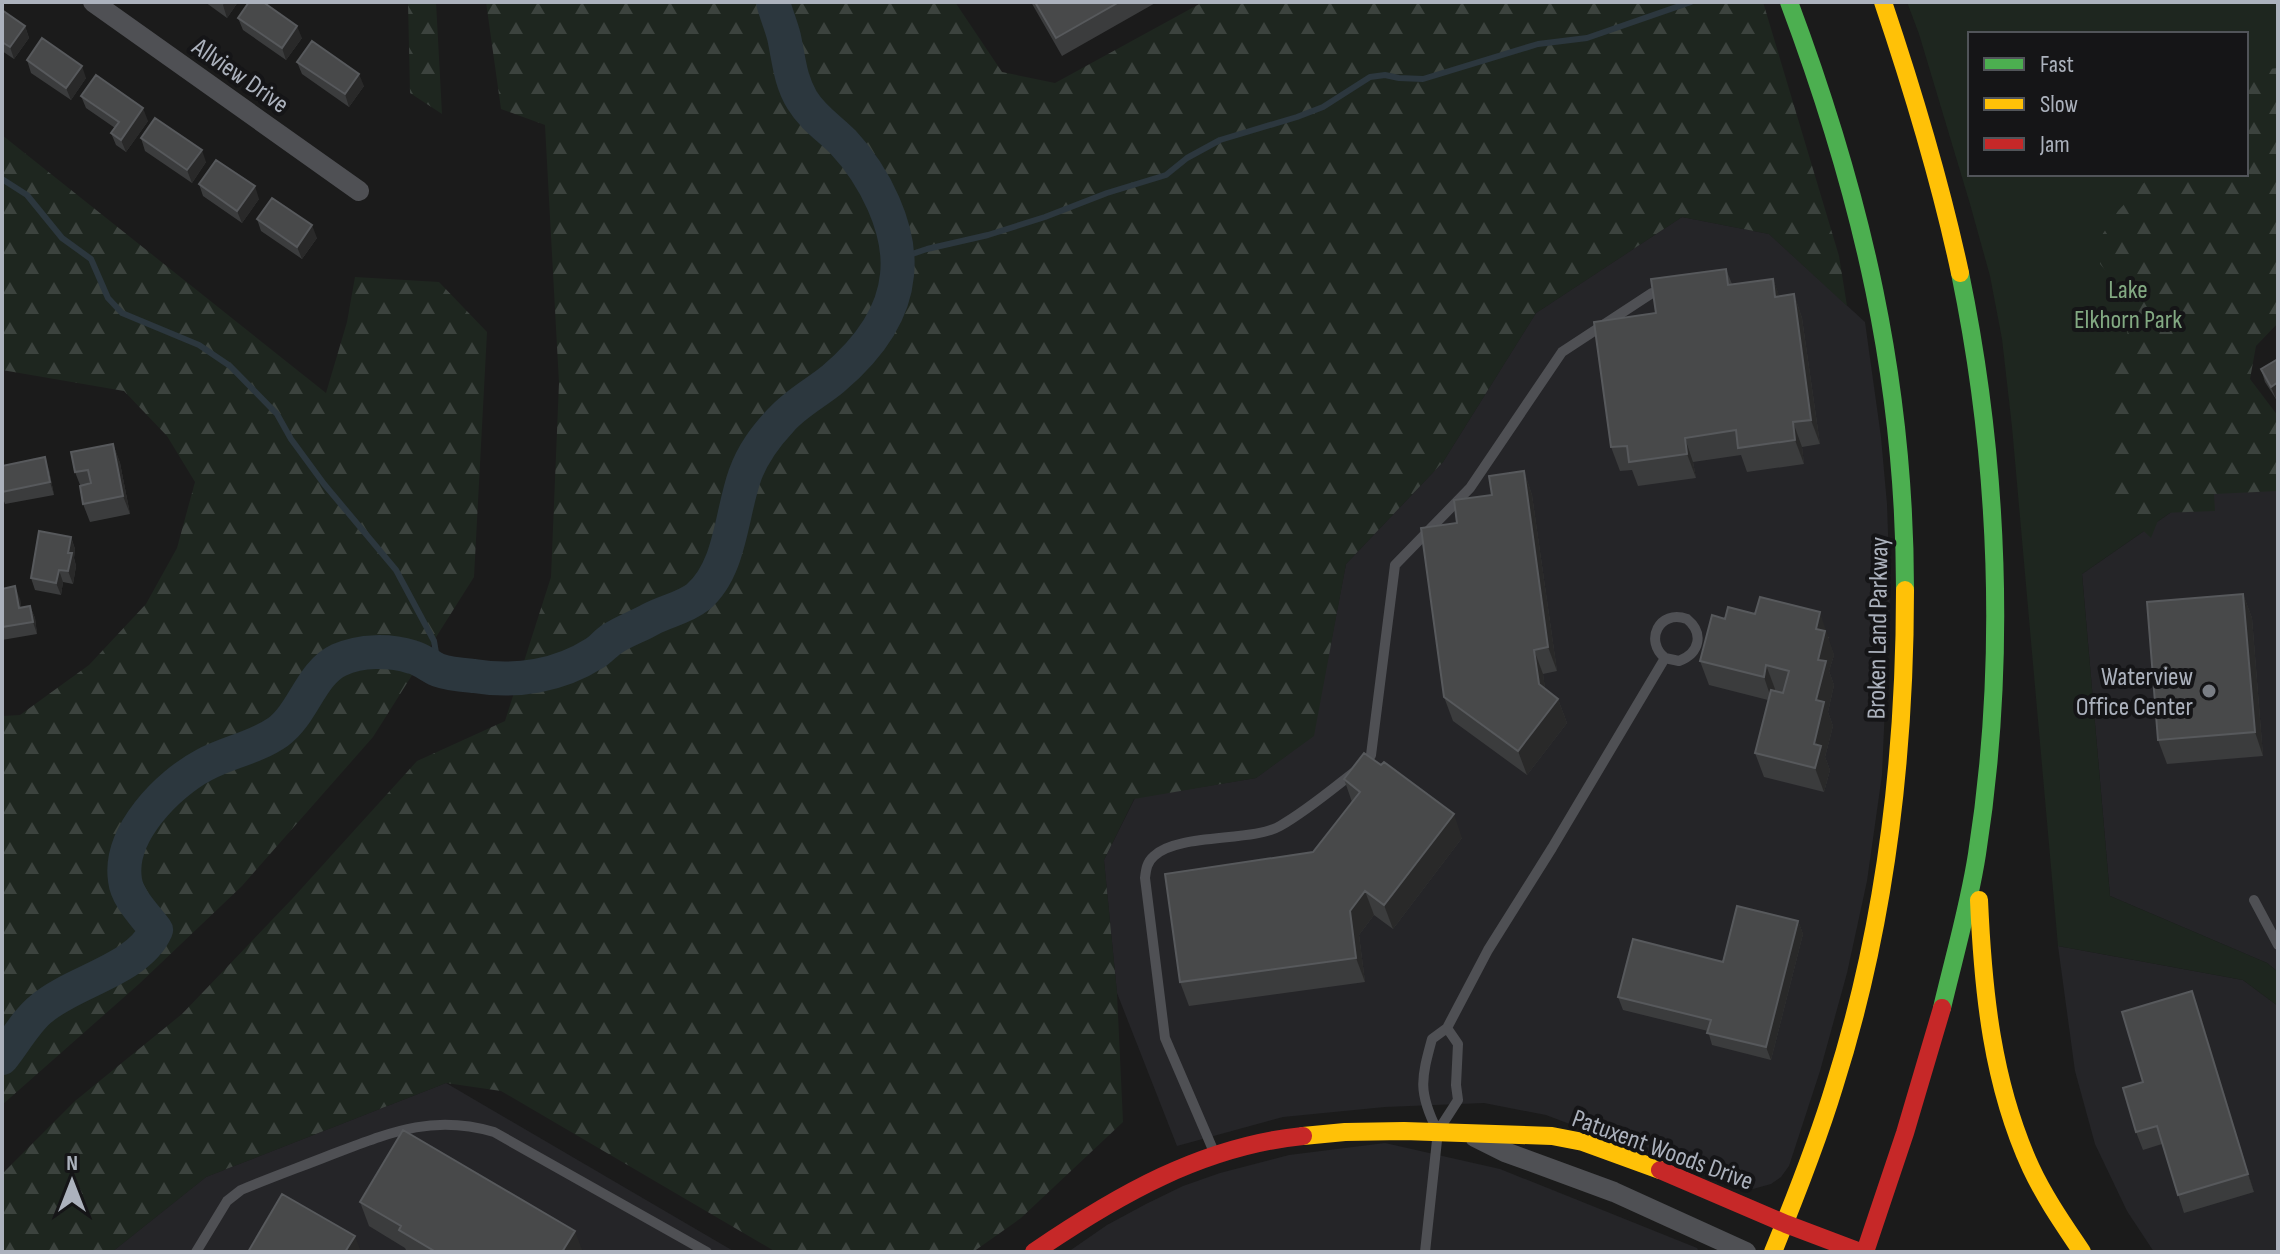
<svg xmlns="http://www.w3.org/2000/svg" width="2280" height="1254" viewBox="0 0 2280 1254" font-family="'Sofia Sans Condensed',sans-serif">
<defs>
<pattern id="forest-firs" width="22" height="20" patternUnits="userSpaceOnUse" patternTransform="scale(2)"><rect width="22" height="20" fill="#1e261f"/><path d="M5 1l3.5 6h-7zM16 11l3.5 6h-7z" fill="#3c433e"/></pattern>
</defs>
<rect width="100%" height="100%" fill="#1b1b1b"/>
<!-- built -->
<path fill="#252528" d="M1682,217L1769,234L1865,322L1881,437L1887,504L1890,591L1882,775L1867,881L1847,973L1820,1071L1789,1166L1781,1177L1771,1184L1753,1189L1738,1188L1546,1115L1484,1103L1385,1107L1283,1117L1177,1146L1117,993L1104,860L1135,798L1256,778L1313,736L1346,564L1443,462L1536,313Z
M2278,438V972L2267,963L2110,896L2082,574Z
M2058,946L2243,980L2278,1006V1252H2154L2127,1211L2095,1144L2075,1071Z
M446,1083L735,1252H112L206,1177Z
M1385,1143L1500,1169L1697,1248L1699,1252H1068L1107,1225L1146,1204L1183,1186L1220,1173L1289,1155Z"/>
<!-- green -->
<path fill="#1e261f" fill-rule="evenodd" d="M1907,2H2278V307L2234,381L2278,438L2082,574L2110,896L2267,963L2278,972V1006L2243,980L2058,946L2012,427L2002,339L1990,276L1970,204L1919,34ZM1970,34H2246V174H1970Z"/>
<!-- forest -->
<path fill="url(#forest-firs)" d="M408,2H436L442,114L410,93Z
M486,2H955L1002,72L1055,83L1203,2H1763L1839,256L1847,306L1769,234L1682,217L1536,313L1443,462L1346,564L1314,736L1256,778L1134,799L1104,860L1117,993L1123,1122L1021,1218L973,1252H776L501,1091L446,1083L206,1177L112,1252H2V1174L75,1101L182,1014L292,899L417,761L505,721L551,577L559,383L545,125L501,109Z
M2278,68V323L2256,346L2250,379L2278,416V491L2214,494L2215,511L2161,513L2151,538L2130,518L2111,488L2112,370L2128,339L2123,290L2100,264V238L2118,211L2152,174H2246V83L2268,69Z
M2,135L326,393L347,322L355,277L439,282L487,332L474,577L373,737L242,886L139,984L2,1105V716L20,715L89,665L146,604L177,548L195,482L167,436L124,391L2,370Z"/>
<g fill="none" stroke-linecap="round" stroke-linejoin="round">
<!-- stream -->
<path stroke="#2c373e" stroke-width="6" d="M2,179L27,195L62,238L91,259L108,298L122,313L199,345L230,366L277,414L291,439L324,484L396,570L434,641L439,670
M897,259L927,249L988,235L1045,217L1107,193L1166,175L1187,158L1220,140L1297,117L1323,107L1370,77L1385,75L1399,78L1423,79L1538,44L1587,38L1691,2"/>
<!-- river -->
<path stroke="#2c373e" stroke-width="34" d="M2,1058C14,1043 27,1020 41,1009C73,981 138,970 156,930C145,915 127,898 125,880C118,834 168,784 204,765C228,752 255,748 278,732C303,714 311,673 339,660C361,650 390,650 412,657C421,659 429,666 438,670C449,674 463,675 474,676C516,683 559,676 595,653C601,649 606,643 612,639C624,631 639,626 651,619C666,611 684,608 698,597C731,569 731,514 745,475C753,453 765,437 781,420C796,403 816,393 833,379C865,352 893,318 897,275C902,229 874,175 843,142C829,128 813,118 802,100C790,80 789,60 784,37C781,25 776,14 773,2"/>
<!-- lane -->
<path stroke="#4f5054" stroke-width="10" d="M2254,900L2278,945
M1437,1130C1418,1092 1421,1079 1432,1039L1447,1028L1488,950L1552,848L1665,658C1644,641 1659,609 1687,619C1704,633 1700,653 1679,661L1665,658
M1214,1152L1165,1038L1145,878C1146,869 1147,862 1154,856C1177,833 1253,842 1280,826C1310,809 1338,784 1366,763L1371,755L1395,565L1470,488L1562,352L1652,293L1663,290
M196,1252L227,1201L241,1190C272,1177 303,1166 333,1154C391,1132 433,1114 494,1132L707,1252
M1425,1252L1438,1131L1458,1100L1456,1085L1458,1044L1447,1028"/>
<!-- street -->
<path stroke="#4f5054" stroke-width="20" d="M93,2L359,191
M1475,1137L1505,1152L1614,1192L1746,1252"/>
<!-- fast -->
<path stroke="#4caf50" stroke-width="18" d="M1789,2C1862,197 1905,381 1905,590
M1942,1008C1954,957 1969,906 1977,854C2007,663 1999,462 1960,273"/>
<!-- slow -->
<path stroke="#ffc107" stroke-width="18" d="M1883,2C1913,91 1940,180 1960,273
M1979,900C1983,992 1992,1083 2031,1168C2045,1198 2064,1225 2082,1252
M1303,1136L1345,1132L1404,1131L1552,1136L1583,1142L1660,1170
M1773,1252C1795,1198 1817,1143 1834,1087C1885,927 1905,758 1905,590"/>
<!-- jam -->
<path stroke="#c62828" stroke-width="18" d="M1660,1170L1786,1224
M1786,1224L1860,1252
M1034,1252C1116,1196 1202,1146 1303,1136
M1865,1252L1905,1133L1942,1008"/>
</g>
<!-- wall -->
<path fill="#3b3c3d" d="M205,2H238L227,18Z
M1031,2H1157L1062,56Z
M2,10L25,26L29,38L14,59L2,51Z
M238,18L302,38L286,60L243,30Z
M27,60L86,78L71,100L31,73Z
M297,62L364,86L349,107L302,74Z
M81,96L148,121L126,152L116,145L111,133L115,128L86,108Z
M141,138L206,162L192,183L145,151Z
M199,184L259,199L242,223L203,196Z
M257,219L317,238L302,259L261,231Z
M1726,269L1732,284L1773,279L1779,296L1794,294L1802,318L1820,444L1802,447L1804,464L1747,472L1741,455L1693,462L1696,478L1638,486L1632,470L1620,471L1611,447L1656,313Z
M2278,359L2276,399L2265,382L2261,369Z
M113,444L120,463L130,514L90,522L83,504L80,485L75,472Z
M2,466L49,470L54,495L5,504L2,496Z
M1524,471L1532,495L1557,671L1543,674L1545,689L1558,699L1567,723L1527,775L1453,721L1444,697L1457,523Z
M71,537L75,549L74,558L76,566L73,584L63,582L61,595L35,590L31,578Z
M2,589L20,599L21,608L30,606L35,618L37,634L2,640Z
M2243,594L2252,618L2263,756L2167,764L2158,740Z
M1725,619L1829,637L1828,639L1834,655L1829,671L1834,685L1828,712L1833,726L1825,757L1830,770L1824,792L1764,777L1755,753L1768,700L1709,685L1700,661Z
M1344,779L1462,838L1393,929L1374,915L1359,935L1365,982L1189,1006L1180,982L1313,852L1352,802Z
M1798,921L1803,934L1771,1060L1712,1045L1708,1031L1623,1010L1618,997L1723,962Z
M2192,991L2254,1192L2184,1213L2162,1144L2143,1150L2136,1132L2143,1082Z
M360,1202L583,1252H407L405,1248L369,1226Z"/>
<!-- shaded-wall -->
<path fill="#292929" d="M225,2H238L227,18L223,5Z
M25,26L29,38L14,59L10,47Z
M297,26L302,38L286,60L282,48Z
M82,66L86,78L71,100L66,88Z
M359,74L364,86L349,107L345,94Z
M143,108L148,121L126,152L121,140Z
M202,150L206,162L192,183L187,170Z
M255,186L259,199L242,223L237,211Z
M312,225L317,238L302,259L297,247Z
M1773,279L1782,303L1775,297Z
M1794,294L1802,318L1820,444L1811,420Z
M2278,382V398L2276,399L2271,387Z
M1793,422L1802,447L1804,464L1795,440Z
M1685,438L1693,462L1696,478L1687,454Z
M113,444L120,463L130,514L123,496Z
M45,457L49,470L54,495L50,482Z
M1524,471L1532,495L1557,671L1548,647Z
M71,537L75,549L74,558L76,566L73,584L68,571V553Z
M59,570L63,582L61,595L56,583Z
M15,586L20,599L23,620L19,608Z
M2243,594L2252,618L2263,756L2255,732Z
M30,606L35,618L37,634L33,622Z
M1820,612L1834,655L1829,671L1834,685L1828,712L1833,726L1825,757L1830,770L1824,792L1815,768L1814,744L1818,660L1816,629Z
M1534,650L1543,674L1548,708L1539,684Z
M1766,665L1775,689L1772,701L1764,677Z
M1558,699L1567,723L1527,775L1518,751Z
M1454,814L1462,838L1393,929L1384,905Z
M1365,891L1374,915L1359,935L1365,982L1356,958L1350,911Z
M1798,921L1803,934L1771,1060L1766,1047Z
M2192,991L2199,1009L2254,1192L2248,1174Z
M575,1231L583,1252H562Z
M355,1236L361,1252H345Z"/>
<!-- building -->
<path fill="#48494a" stroke="#57595c" stroke-width="2" d="M249,2H263L297,26L282,48L238,18Z
M1035,2H1119L1056,38Z
M2,10L25,26L10,47L2,42Z
M42,38L82,66L66,88L27,60Z
M312,41L359,74L345,94L297,62Z
M96,75L143,108L121,140L111,133L119,122L81,96Z
M155,118L202,150L187,170L141,138Z
M216,160L255,186L237,211L199,184Z
M272,198L312,225L297,247L257,219Z
M1726,269L1728,285L1773,279L1775,297L1794,294L1811,420L1793,422L1795,440L1738,448L1736,430L1685,438L1687,454L1629,462L1627,446L1611,447L1594,322L1656,313L1651,279Z
M2278,359V382L2271,387L2261,369Z
M113,444L123,496L83,504L80,486L91,483L88,470L75,472L71,452Z
M45,457L50,482L2,492V466Z
M1524,471L1548,647L1534,650L1539,684L1558,699L1518,751L1444,697L1421,528L1457,523L1454,500L1492,495L1489,476Z
M39,531L71,537L68,553H72L68,571L59,570L56,583L31,578Z
M15,586L19,608L30,606L33,622L2,627V589Z
M2243,594L2255,732L2158,740L2147,602Z
M1760,597L1820,612L1816,629L1825,631L1818,660L1826,661L1816,700L1824,702L1814,744L1821,746L1815,768L1755,753L1771,690L1783,693L1789,671L1766,665L1764,677L1700,661L1712,615L1725,619L1728,607L1755,614Z
M1364,753L1381,765L1384,762L1454,814L1384,905L1365,891L1350,911L1356,958L1180,982L1165,874L1313,852L1360,792L1344,779Z
M1737,906L1798,921L1766,1047L1707,1033L1711,1020L1618,997L1633,939L1723,962Z
M2192,991L2248,1174L2178,1195L2157,1126L2136,1132L2123,1088L2143,1082L2122,1012Z
M403,1130L575,1231L562,1252H436L399,1230L401,1226L360,1202Z
M282,1194L355,1236L345,1252H248Z"/>
<!-- markers -->
<circle fill="#797d84" stroke="#151517" stroke-width="3" cx="2209" cy="691" r="8"/>
<g text-anchor="middle" stroke-width="8" stroke-linejoin="round" paint-order="stroke">
<!-- street labels -->
<g font-size="26" fill="#acb2bd" stroke="#151517">
<text transform="translate(241 75) rotate(35)" y="9">Allview Drive</text>
<text transform="translate(1877 628) rotate(-89)" y="9">Broken Land Parkway</text>
<text transform="translate(1663 1149) rotate(20)" y="9">Patuxent Woods Drive</text>
</g>
<!-- park labels -->
<g font-size="26" fill="#82a982" stroke="#151517">
<text x="2128" y="298">Lake<tspan x="2128" dy="30">Elkhorn Park</tspan></text>
</g>
<!-- poi labels -->
<g font-size="26" fill="#acb2bd" stroke="#151517" text-anchor="end">
<text x="2193" y="685">Waterview<tspan x="2193" dy="30">Office Center</tspan></text>
</g>
</g>
<!-- border -->
<rect width="2280" height="1254" fill="none" stroke="#acb2bd" stroke-width="8"/>
<!-- legend -->
<rect x="1968" y="32" width="280" height="144" fill="#151517" stroke="#515459" stroke-width="2"/>
<rect x="1984" y="58" width="40" height="12" fill="#4caf50" stroke="#515459" stroke-width="2"/>
<text x="2040" y="72" font-size="24" fill="#acb2bd">Fast</text>
<rect x="1984" y="98" width="40" height="12" fill="#ffc107" stroke="#515459" stroke-width="2"/>
<text x="2040" y="112" font-size="24" fill="#acb2bd">Slow</text>
<rect x="1984" y="138" width="40" height="12" fill="#c62828" stroke="#515459" stroke-width="2"/>
<text x="2040" y="152" font-size="24" fill="#acb2bd">Jam</text>
<!-- north arrow -->
<g transform="translate(72 1182)" stroke="#151517" stroke-width="6" paint-order="stroke">
<path d="M0-6L14 30L0 20L-14 30Z" fill="#acb2bd"/>
<text y="-12" font-size="22" font-weight="bold" text-anchor="middle" fill="#acb2bd">N</text>
</g>
</svg>
